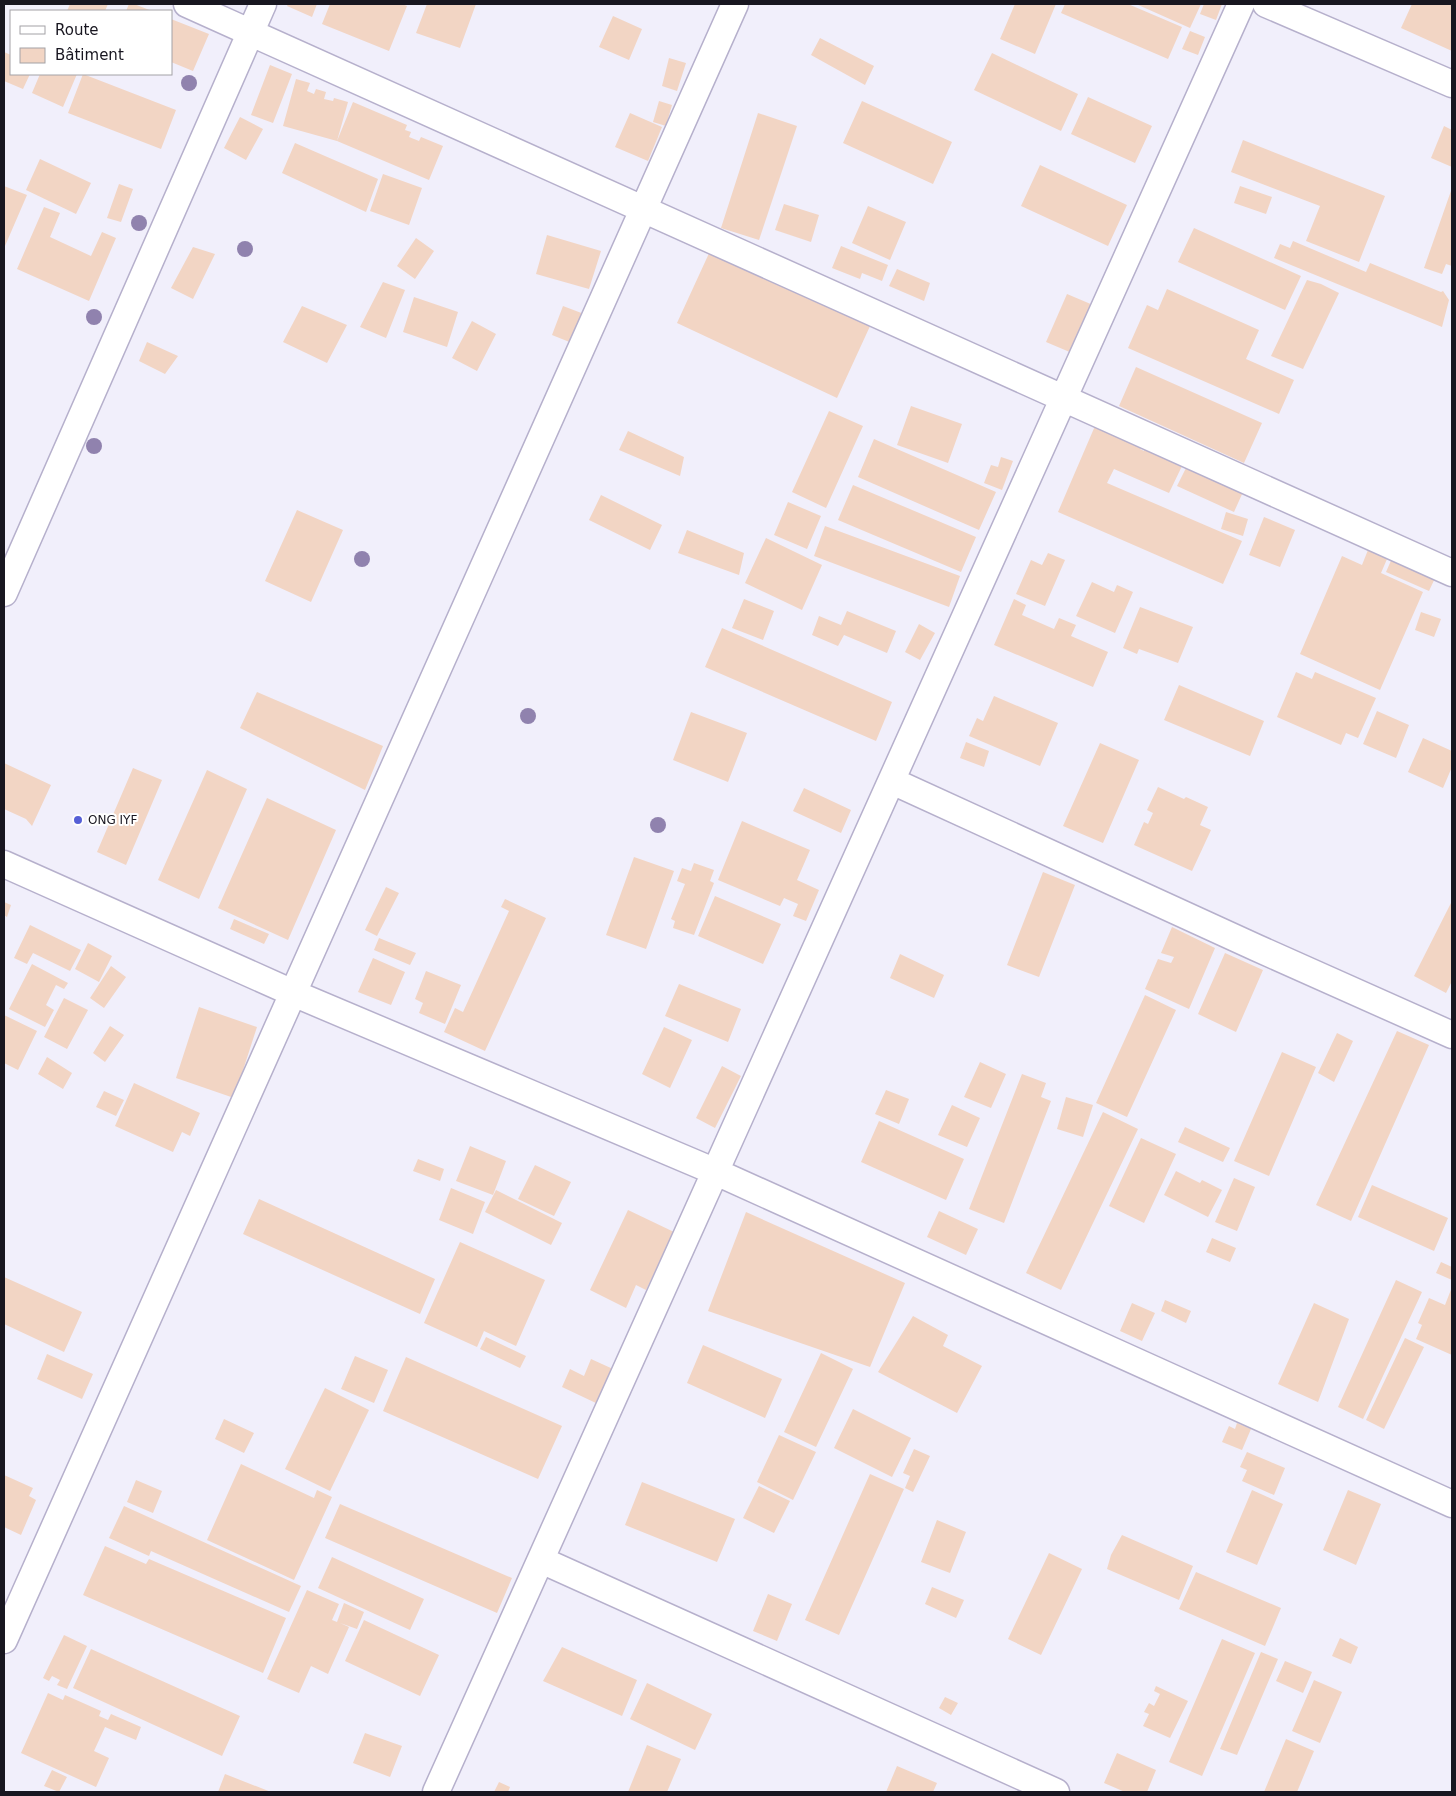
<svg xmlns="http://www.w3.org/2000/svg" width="1456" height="1796" viewBox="0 0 1456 1796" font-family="'DejaVu Sans',sans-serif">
<rect width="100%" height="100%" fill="#f1effb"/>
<!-- building -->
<path fill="#f2d5c4" d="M70,4H108L105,11H67Z
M129,4H134L152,11H126Z
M288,4H317L312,17L287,6Z
M330,4H402L407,6L389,51L322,24Z
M427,4H476L460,48L416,33Z
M1015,4H1056L1035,54L1000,39Z
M1065,4H1128L1182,27L1168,59L1061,13Z
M1136,4H1201L1190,28Z
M1204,4H1222L1216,20L1200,14Z
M1412,4H1452V51L1401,28Z
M613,16L642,29L629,60L599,47Z
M171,19L209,34L193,71L171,62Z
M1190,31L1205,37L1198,55L1182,49Z
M820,38L874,66L865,85L811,55Z
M4,52L11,55V74H30L23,89L4,81Z
M992,53L1078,94L1061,131L974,90Z
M669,58L686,63L677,91L662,86Z
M270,65L292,74L273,123L251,115Z
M40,74H77L63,107L32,93Z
M83,74L176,110L161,149L68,113Z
M296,79L310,83L307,91L314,94L316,89L326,92L324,99L333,101L334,98L348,102L337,141L353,102L407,125L405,130L411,132L409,137L419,141L421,137L443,146L429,180L337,141L283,126Z
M1088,97L1152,126L1135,163L1071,134Z
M659,101L672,105L666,126L653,122Z
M862,101L952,142L933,184L843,143Z
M630,113L662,127L648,161L615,147Z
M758,113L797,126L759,240L721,228Z
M240,117L263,129L246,160L224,148Z
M1444,126L1452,130V167L1431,158Z
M1243,140L1385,196L1359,262L1306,241L1320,206L1231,172Z
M295,143L378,179L366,212L282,173Z
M40,159L91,183L76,214L26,190Z
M1040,165L1127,205L1108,246L1021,206Z
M383,174L422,188L409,225L370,211Z
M119,184L133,189L121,222L107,218Z
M4,186L27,195L5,246H4Z
M1240,186L1272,197L1266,214L1234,203Z
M1452,188V266L1446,264L1442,274L1424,268Z
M784,204L819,215L811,242L775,230Z
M868,206L906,222L890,260L852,243Z
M44,207L60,213L50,237L91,256L102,232L116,238L89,301L17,269Z
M1194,228L1301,276L1285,310L1178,262Z
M547,235L601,251L589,289L536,274Z
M416,238L434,251L415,279L397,266Z
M1293,241L1366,272L1370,263L1441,292L1443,291L1449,300L1442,327L1274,258L1280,244L1290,248Z
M841,246L888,265L882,281L862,273L860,279L832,268Z
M193,247L215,254L193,299L171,288Z
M711,249L871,324L837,398L677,323Z
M897,269L930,283L924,301L889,286Z
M1307,280L1321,284L1339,293L1303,369L1271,356Z
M383,282L405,290L386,338L360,327Z
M1167,289L1259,330L1246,359L1294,380L1279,414L1128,348L1147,305L1158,310Z
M1067,294L1093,305L1072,353L1046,342Z
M414,297L458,312L447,347L403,332Z
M302,306L347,325L327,363L283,342Z
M563,306L584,314L572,343L552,335Z
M472,321L496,334L477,371L452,358Z
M147,342L178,356L165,374L139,361Z
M1136,367L1262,423L1244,463L1119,406Z
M911,406L962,424L948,463L897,445Z
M829,411L863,426L826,508L792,492Z
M1095,426L1145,440L1140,449L1144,451L1148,441L1183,464L1169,493L1114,469L1107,483L1242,541L1223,584L1058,512Z
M628,431L684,457L680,476L619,450Z
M874,439L996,492L979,530L858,477Z
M1001,457L1013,461L1002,490L984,483L991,465L998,467Z
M1187,466L1243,492L1234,512L1177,486Z
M853,485L976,537L961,572L838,520Z
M601,495L662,525L650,550L589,520Z
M788,502L821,516L807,549L774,535Z
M297,510L343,530L311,602L265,581Z
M1226,512L1248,519L1243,536L1221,529Z
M1264,517L1295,530L1280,567L1249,555Z
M825,526L960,576L949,607L814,556Z
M687,530L744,553L739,575L678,553Z
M766,538L822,565L802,610L745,583Z
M1368,550L1387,559L1381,573L1423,592L1380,690L1300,654L1342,556L1362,565Z
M1048,553L1065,560L1045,606L1016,594L1031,560L1042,565Z
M1393,556L1436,576L1429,591L1386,572Z
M1092,582L1114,592L1117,585L1133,592L1115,633L1076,616Z
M744,599L774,611L763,640L732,628Z
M1014,599L1026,605L1022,615L1054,629L1059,618L1076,625L1071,636L1108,652L1093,687L994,645Z
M1140,607L1193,627L1178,663L1139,649L1137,654L1123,648Z
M847,611L896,631L887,653L844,635L838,646L812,635L819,616L841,625Z
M1421,612L1441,619L1434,637L1415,630Z
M919,624L935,633L920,660L905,652Z
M722,628L892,702L876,741L705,667Z
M1296,672L1312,679L1315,672L1376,698L1358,738L1346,733L1341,745L1277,717Z
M1179,685L1264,721L1250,756L1164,720Z
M257,692L383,746L365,790L240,728Z
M994,696L1058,723L1040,766L969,736L977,718L983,721Z
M1377,711L1409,725L1396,758L1363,744Z
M691,712L747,733L728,782L673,760Z
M1423,738L1452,751V767L1443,788L1408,772Z
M966,742L989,751L984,767L960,758Z
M1100,743L1139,760L1103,843L1063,826Z
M4,763L51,785L32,826L26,819L4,809Z
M133,768L162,780L126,865L97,852Z
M207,770L247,789L199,899L158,880Z
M1158,787L1184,799L1186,797L1208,807L1200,825L1211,830L1192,871L1134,845L1144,822L1148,824L1153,813L1147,810Z
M804,788L851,810L841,833L793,811Z
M267,798L336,830L288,940L218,908Z
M742,821L810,850L797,880L819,890L806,921L793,916L798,904L784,898L780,906L718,880Z
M634,857L674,871L646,949L606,935Z
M694,863L714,870L710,881L714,883L694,935L673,928L675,921L671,919L685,884L677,881L682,868L691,871Z
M1043,872L1075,885L1039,977L1007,965Z
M386,887L399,893L377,936L365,930Z
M715,896L781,924L763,964L698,936Z
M505,899L546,918L485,1051L444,1032L455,1008L463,1012L509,911L501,907Z
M1452,901V981L1446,993L1414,976Z
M4,902L11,905L7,917L4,915Z
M234,919L269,934L264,944L230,929Z
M30,925L81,950L70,971L33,953L27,964L14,958Z
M1172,927L1215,948L1189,1009L1145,989L1158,959L1171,963L1174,957L1161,953Z
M379,938L416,953L410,965L374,950Z
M88,943L112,956L99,982L75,969Z
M1225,953L1263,970L1236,1032L1198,1014Z
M900,954L944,975L934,998L890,978Z
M373,958L405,972L391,1005L358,992Z
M32,964L68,983L64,989L56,985L46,1005L54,1010L45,1027L9,1009Z
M111,966L126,977L104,1008L90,998Z
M426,971L461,985L445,1024L419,1013L423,1003L415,999Z
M679,984L741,1009L728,1042L665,1016Z
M1145,995L1176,1010L1127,1117L1096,1103Z
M64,998L88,1010L67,1049L44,1037Z
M199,1007L257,1027L234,1098L176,1078Z
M4,1015L37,1031L18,1070L4,1063Z
M110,1026L124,1035L105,1062L93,1053Z
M664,1027L692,1040L670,1088L642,1074Z
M1397,1031L1429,1045L1351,1221L1316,1205Z
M1337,1033L1353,1041L1334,1082L1318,1073Z
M1282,1052L1316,1067L1269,1176L1234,1161Z
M47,1057L72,1073L63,1089L38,1074Z
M980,1062L1006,1074L991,1108L964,1097Z
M722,1066L741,1076L715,1128L696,1118Z
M1022,1074L1046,1083L1041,1097L1051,1101L1004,1223L969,1209Z
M134,1083L200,1113L190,1136L182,1132L173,1152L115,1126Z
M886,1090L909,1099L899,1124L875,1114Z
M104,1091L124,1100L116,1116L96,1107Z
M1066,1097L1093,1105L1083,1137L1057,1129Z
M952,1105L980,1118L967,1147L938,1135Z
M1103,1112L1138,1129L1061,1290L1026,1273Z
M879,1121L964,1159L946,1200L861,1162Z
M1185,1127L1230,1148L1223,1162L1178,1142Z
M1141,1138L1176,1154L1144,1223L1109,1206Z
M470,1146L506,1161L493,1195L456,1181Z
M418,1159L444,1169L440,1181L413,1171Z
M535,1165L571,1182L554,1216L518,1199Z
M1176,1171L1200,1183L1202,1180L1222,1190L1208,1217L1164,1195Z
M1234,1178L1255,1187L1237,1231L1215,1222Z
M1372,1185L1448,1218L1434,1251L1358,1217Z
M451,1188L485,1202L473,1234L439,1220Z
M496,1190L562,1223L551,1245L485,1212Z
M259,1199L435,1279L420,1314L243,1234Z
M628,1210L674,1232L646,1290L636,1285L626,1308L590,1290Z
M939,1211L978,1229L966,1255L927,1237Z
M746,1212L905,1283L870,1367L708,1311Z
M1212,1238L1236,1248L1230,1262L1206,1252Z
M460,1242L545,1280L516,1346L484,1331L477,1347L424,1323Z
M1441,1262L1452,1267V1280L1436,1273Z
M4,1277L82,1312L64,1352L4,1324Z
M1396,1280L1422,1292L1363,1419L1338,1407Z
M1452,1287V1355L1416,1339L1422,1325L1418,1323L1429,1298L1445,1305Z
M1165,1300L1191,1311L1186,1323L1161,1311Z
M1132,1303L1155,1313L1142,1341L1120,1331Z
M1314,1303L1349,1319L1318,1402L1278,1384Z
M913,1316L948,1335L943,1346L982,1366L957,1413L878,1372Z
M486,1337L526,1356L520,1368L480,1349Z
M1405,1338L1424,1347L1384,1429L1366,1420Z
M703,1345L782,1379L765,1418L687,1383Z
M821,1353L853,1369L816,1447L784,1432Z
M47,1354L93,1374L82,1399L37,1379Z
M355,1356L388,1370L374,1403L341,1389Z
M406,1357L562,1426L538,1479L383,1411Z
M591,1359L613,1369L598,1404L562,1387L570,1369L584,1376Z
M325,1388L369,1410L330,1491L285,1469Z
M853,1409L911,1438L892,1477L834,1448Z
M224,1419L254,1433L244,1453L215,1439Z
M1237,1423L1251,1429L1242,1450L1222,1442L1229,1426L1235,1429Z
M779,1435L816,1452L793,1500L757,1482Z
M914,1449L930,1456L913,1492L905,1488L910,1476L903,1473Z
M1247,1452L1285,1468L1274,1495L1242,1481L1247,1470L1240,1467Z
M241,1464L314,1498L317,1490L332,1497L294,1580L207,1540Z
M870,1474L904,1489L839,1635L805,1620Z
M4,1475L33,1488L29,1496L36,1500L21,1535L4,1527Z
M136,1480L162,1491L153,1513L127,1502Z
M642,1482L735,1519L717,1562L625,1525Z
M759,1486L790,1501L774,1533L743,1518Z
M1252,1490L1283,1504L1257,1565L1226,1552Z
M1348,1490L1381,1504L1356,1565L1323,1550Z
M340,1504L512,1578L497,1613L325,1538Z
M124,1506L301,1586L289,1612L151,1551L149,1556L109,1538Z
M937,1520L966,1532L950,1573L921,1562Z
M1122,1535L1193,1566L1179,1600L1107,1569L1111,1555Z
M105,1546L146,1564L149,1559L286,1618L263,1673L83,1595Z
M1049,1553L1082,1569L1041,1655L1008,1639Z
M332,1557L424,1599L410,1630L318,1588Z
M1196,1572L1281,1608L1265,1646L1179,1609Z
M932,1587L964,1600L956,1618L925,1604Z
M307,1590L339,1604L332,1620L337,1622L344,1603L364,1612L357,1629L340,1623L349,1627L328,1674L311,1666L299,1693L267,1679Z
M768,1594L792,1604L777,1641L753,1631Z
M364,1620L439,1655L420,1696L345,1661Z
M64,1635L87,1646L67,1689L57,1685L60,1680L52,1676L49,1681L43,1678Z
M1340,1638L1358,1647L1351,1664L1332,1656Z
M1222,1639L1255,1653L1202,1776L1169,1762Z
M562,1647L637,1680L622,1716L543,1681Z
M91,1649L240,1716L222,1756L73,1688Z
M1261,1652L1278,1659L1237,1755L1220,1749Z
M1285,1661L1312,1672L1303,1693L1276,1681Z
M1314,1680L1342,1692L1320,1743L1292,1731Z
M647,1683L712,1714L695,1750L630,1719Z
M1156,1686L1188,1701L1170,1738L1143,1726L1149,1714L1144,1712L1149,1703L1154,1706L1160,1694L1154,1691Z
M48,1693L63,1700L65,1695L101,1711L99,1716L108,1720L111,1714L141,1727L136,1740L105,1727L94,1751L109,1758L96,1787L21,1753Z
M945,1697L958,1703L951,1715L939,1708Z
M365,1733L402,1746L390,1777L353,1763Z
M1286,1739L1314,1751L1297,1792H1264Z
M647,1745L681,1759L667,1792H628Z
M1117,1753L1156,1770L1147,1792H1125L1104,1783Z
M897,1766L937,1783L933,1792H886Z
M52,1770L67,1777L59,1792L44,1786Z
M225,1774L271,1792H218Z
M499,1782L510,1787L508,1792H494Z"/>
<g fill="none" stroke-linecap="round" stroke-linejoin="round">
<!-- minor casing -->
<g stroke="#b6b0cc" stroke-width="29">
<path id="minor" d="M187,4L1452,573
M1266,4L1452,84
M4,593L263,4
M892,781L1257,948L1452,1035
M4,864L293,993L716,1172L1452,1504
M541,1560L1056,1792
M4,1640L735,4
M436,1792L1241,4"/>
</g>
<!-- minor -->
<use href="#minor" stroke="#fff" stroke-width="26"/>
</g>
<!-- trees -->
<g fill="#9082ae">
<circle cx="189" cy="83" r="8"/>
<circle cx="139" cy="223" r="8"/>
<circle cx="245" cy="249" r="8"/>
<circle cx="94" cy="317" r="8"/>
<circle cx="94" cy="446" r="8"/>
<circle cx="362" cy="559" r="8"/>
<circle cx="528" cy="716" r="8"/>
<circle cx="658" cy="825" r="8"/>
</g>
<!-- markers -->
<circle fill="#565fd6" stroke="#fff" stroke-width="2" cx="78" cy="820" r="5"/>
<g text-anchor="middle" stroke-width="4" stroke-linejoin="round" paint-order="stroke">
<!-- poi labels -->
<g font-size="12" fill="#181620" stroke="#fff" text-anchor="start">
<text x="88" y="824">ONG IYF</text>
</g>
</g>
<!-- border -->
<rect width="1456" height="1796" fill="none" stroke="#181620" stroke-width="10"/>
<!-- legend -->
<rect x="10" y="10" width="162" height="65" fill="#ffffff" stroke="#a3a2a6"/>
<rect x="20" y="26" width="25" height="8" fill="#ffffff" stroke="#a3a2a6"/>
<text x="55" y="35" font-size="15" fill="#181620">Route</text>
<rect x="20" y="48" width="25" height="15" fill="#f2d5c4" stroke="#a3a2a6"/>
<text x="55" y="60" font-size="15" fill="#181620">Bâtiment</text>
</svg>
